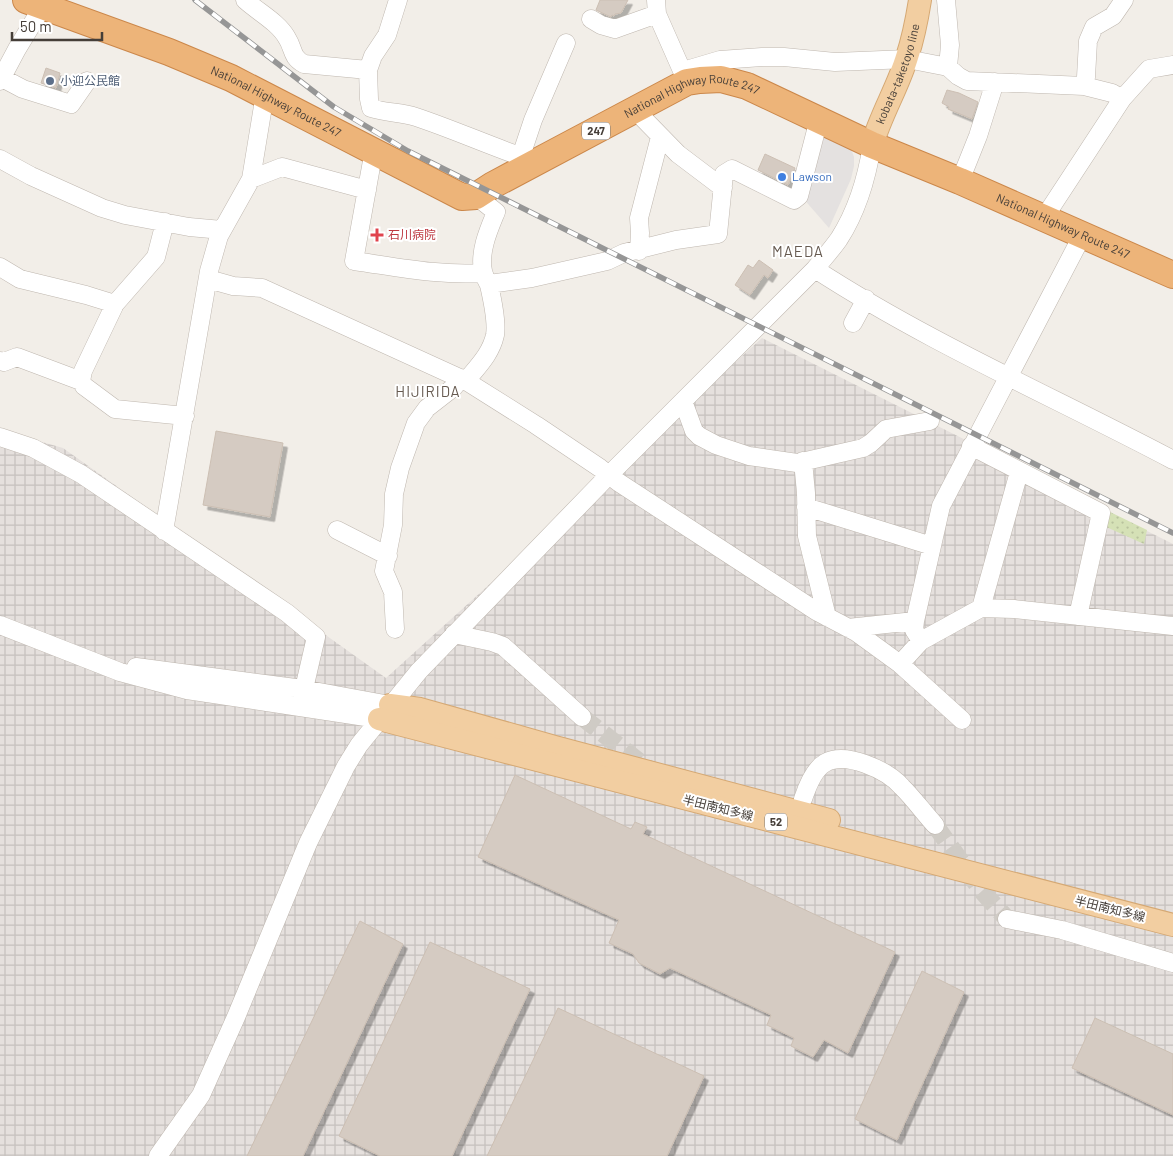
<svg xmlns="http://www.w3.org/2000/svg" width="1173" height="1156" viewBox="0 0 1173 1156" font-family="Barlow,'Noto Sans JP',sans-serif">
<defs>
<pattern id="industrial-grid" width="8" height="8" patternUnits="userSpaceOnUse" patternTransform="scale(1.25)"><rect width="8" height="8" fill="#e5e0dd"/><path d="M0 4h8M4 0v8" fill="none" stroke="#c6c1be"/></pattern>
<pattern id="park-dots" width="8" height="8" patternUnits="userSpaceOnUse" patternTransform="scale(1.25)"><rect width="8" height="8" fill="#d5e1b6"/><path d="M2 2h.1M6 6h.1" fill="none" stroke="#b8c29d" stroke-width="1.8" stroke-linecap="round"/></pattern>
<filter id="shadow"><feDropShadow dx="4.5" dy="4.5" stdDeviation="0" flood-color="#0004"/></filter>
</defs>
<rect width="100%" height="100%" fill="#f2eee8"/>
<!-- industrial -->
<path fill="url(#industrial-grid)" d="M762,338L1173,544V1156H0V430L63,448L386,678Z"/>
<!-- park -->
<path fill="url(#park-dots)" d="M1108,511L1147,530L1144,544L1104,526Z"/>
<!-- parking -->
<path fill="#e4e1e0" d="M820,133L851,149L854,157V166L851,179L829,228L802,197Z"/>
<!-- building -->
<path fill="#d5cbc2" stroke="#ccbfb3" filter="url(#shadow)" d="M600,0H628L621,13L615,14L614,16L612,15L611,17L596,10Z
M46,68L60,73L56,88L41,83Z
M947,90L959,93L978,102L972,119L948,109L949,107L942,103Z
M765,154L795,168L788,185L758,170Z
M759,260L773,270L768,278L764,275L750,295L735,285L748,265L753,268Z
M216,431L283,443L270,517L203,505Z
M515,775L631,829L635,822L647,827L643,834L895,952L848,1053L824,1040L813,1057L791,1046L794,1038L767,1025L771,1015L670,968L660,974L639,963L633,954L609,943L619,920L478,857Z
M360,921L403,944L303,1156H247Z
M430,942L530,989L452,1156H380L339,1136Z
M922,971L964,992L897,1140L855,1119Z
M558,1008L704,1076L667,1156H487Z
M1095,1018L1173,1054V1115L1072,1068Z"/>
<g fill="none" stroke-linecap="round" stroke-linejoin="round">
<!-- minor-tunnel -->
<path stroke="#cfcbc5" stroke-width="18" stroke-dasharray="18 9" stroke-linecap="butt" d="M582,717L651,771
M935,825L981,890L1007,919"/>
<!-- minor casing -->
<g stroke="#bfb7af" stroke-width="19">
<path id="minor" d="M245,0C258,12 278,22 287,38C294,49 291,57 304,64L368,70
M398,0L387,35L373,56L368,70L369,99L371,108C386,113 401,112 416,117C449,128 481,142 514,154L523,160L527,167
M656,0L657,14L687,82
M946,0L950,45L948,67
M591,19L601,25L615,29L657,14
M683,71L720,60L762,57H784L835,62L907,59L948,67L958,76L967,81L1084,86L1112,93L1122,99
M2,78L23,89L71,104L87,81
M0,81L17,49L43,6
M1084,86L1086,77L1088,41L1094,27L1113,16L1124,0
M635,110L678,154L723,188
M374,150L354,261C397,267 439,276 483,273
M0,159L31,176L102,208L125,215L189,227L222,230
M523,160L524,147L533,120L566,43
M251,179L282,167L367,190
M960,181L978,136L995,82
M1044,218L1122,99L1149,69L1173,65
M165,222L156,257L115,304L83,371L81,381L84,386L115,409L185,416
M639,251L640,233L639,218L660,137
M0,267L20,279L86,295L115,304
M815,269C929,343 1054,397 1173,460
M208,279L233,286L262,288L466,381L536,425L600,468L618,482L816,611L856,632L900,664L962,720
M489,284L532,278L607,261L624,253L676,240L718,234L724,174L732,169L794,200L799,196L819,119
M853,323L866,299
M0,361L4,362L17,357L81,381
M466,381C477,367 491,354 495,335C497,323 492,298 489,285C487,281 484,276 483,271C479,251 489,229 496,212L476,196
M683,401L694,431L699,436L716,445L749,456L797,463L863,448L871,443L886,429L930,421
M0,437L33,448L81,474L287,613L316,637L300,706
M971,446L1101,513L1078,616
M803,461L806,493L807,536L827,617
M806,507L932,546
M337,530L388,556
M164,531L209,271L219,236L251,179L265,94
M981,608L1019,472
M0,625L120,672L187,690L379,719
M848,628L915,621
M395,629L393,592L384,571L393,525L394,494L400,468L416,423L427,408L454,387L461,378
M454,634L492,642L503,646L582,717
M921,641L914,630L915,621L941,506L1082,236
M900,664L921,641L981,608L1014,609L1173,626
M136,667L303,689L390,705
M803,799C807,787 814,769 825,763C846,751 887,770 902,787C914,799 924,813 935,825
M1007,919L1062,930L1173,963
M158,1156L201,1095L236,1017L308,843L346,766L359,745L419,671L609,475L815,269C823,259 832,249 839,239C857,211 867,177 872,145"/>
</g>
<!-- major casing -->
<g stroke="#d5a873" stroke-width="24">
<g id="major">
<path id="s1" d="M872,145C881,114 898,87 907,57C913,39 917,19 920,0"/>
<path d="M390,705L420,709L555,747L829,820"/>
<path d="M379,719L1173,925"/>
</g>
</g>
<!-- highway casing -->
<g stroke="#cb874a" stroke-width="28">
<g id="highway">
<path id="s2" d="M26,0L169,52L231,78L462,197L476,196L493,185L687,82L700,80L721,79L747,86L872,145L960,181L1173,275"/>
</g>
</g>
<!-- minor -->
<use href="#minor" stroke="#fff" stroke-width="18"/>
<!-- major -->
<use href="#major" stroke="#f2cea1" stroke-width="22"/>
<!-- highway -->
<use href="#highway" stroke="#edb479" stroke-width="26"/>
<!-- rail casing -->
<g stroke="#969696" stroke-width="5.5">
<path id="rail" d="M195,0L334,107L408,151L1173,533"/>
</g>
<!-- rail -->
<use href="#rail" stroke="#fff" stroke-width="4" stroke-dasharray="11" stroke-linecap="butt"/>
</g>
<!-- markers -->
<circle fill="#5c6f8a" stroke="#fff" stroke-width="2" cx="50" cy="81" r="5"/>
<circle fill="#3f7fe0" stroke="#fff" stroke-width="2" cx="782" cy="177" r="5"/>
<path fill="#e0444e" stroke="#fff" stroke-width="2" d="M374.5 227.5h5v5h5v5h-5v5h-5v-5h-5v-5h5z"/>
<g text-anchor="middle" stroke-width="4" stroke-linejoin="round" paint-order="stroke">
<!-- shield labels -->
<g fill="#fff" stroke="#7d7874" stroke-width="1">
<rect x="582" y="122.5" width="28" height="17" rx="4"/>
<rect x="765" y="813.5" width="22" height="17" rx="4"/>
</g>
<g font-size="11" font-weight="bold" fill="#453e38">
<text x="596" y="135">247</text>
<text x="776" y="826">52</text>
</g>
<!-- street labels -->
<g font-size="12" fill="#453e38" stroke="#fff">
<text dy="4" stroke="none"><textPath href="#s1" startOffset="76">kobata-taketoyo line</textPath></text>
<text dy="4" stroke="none"><textPath href="#s2" startOffset="270">National Highway Route 247</textPath></text>
<text dy="4" stroke="none"><textPath href="#s2" startOffset="735">National Highway Route 247</textPath></text>
<text dy="4" stroke="none"><textPath href="#s2" startOffset="1140">National Highway Route 247</textPath></text>
<text transform="translate(718 808) rotate(14)" y="4">半田南知多線</text>
<text transform="translate(1110 909) rotate(14)" y="4">半田南知多線</text>
</g>
<!-- service labels -->
<g font-size="12" fill="#4e5e75" stroke="#fff" text-anchor="start">
<text x="60" y="85">小迎公民館</text>
</g>
<!-- shop labels -->
<g font-size="12" fill="#366cbe" stroke="#fff" text-anchor="start">
<text x="792" y="181">Lawson</text>
</g>
<!-- health labels -->
<g font-size="12" fill="#be3a42" stroke="#fff" text-anchor="start">
<text x="388" y="239">石川病院</text>
</g>
<!-- quarter labels -->
<g font-size="15" letter-spacing="1" fill="#665a50" stroke="#fff">
<text x="798" y="257">MAEDA</text>
<text x="428" y="397">HIJIRIDA</text>
</g>
</g>
<!-- scale -->
<path d="M12 32v8h90v-8" fill="none" stroke="#453e38" stroke-width="2.5"/>
<text x="20" y="32" font-size="15" fill="#453e38" stroke="#ffffff" stroke-width="4" paint-order="stroke">50 m</text>
</svg>
